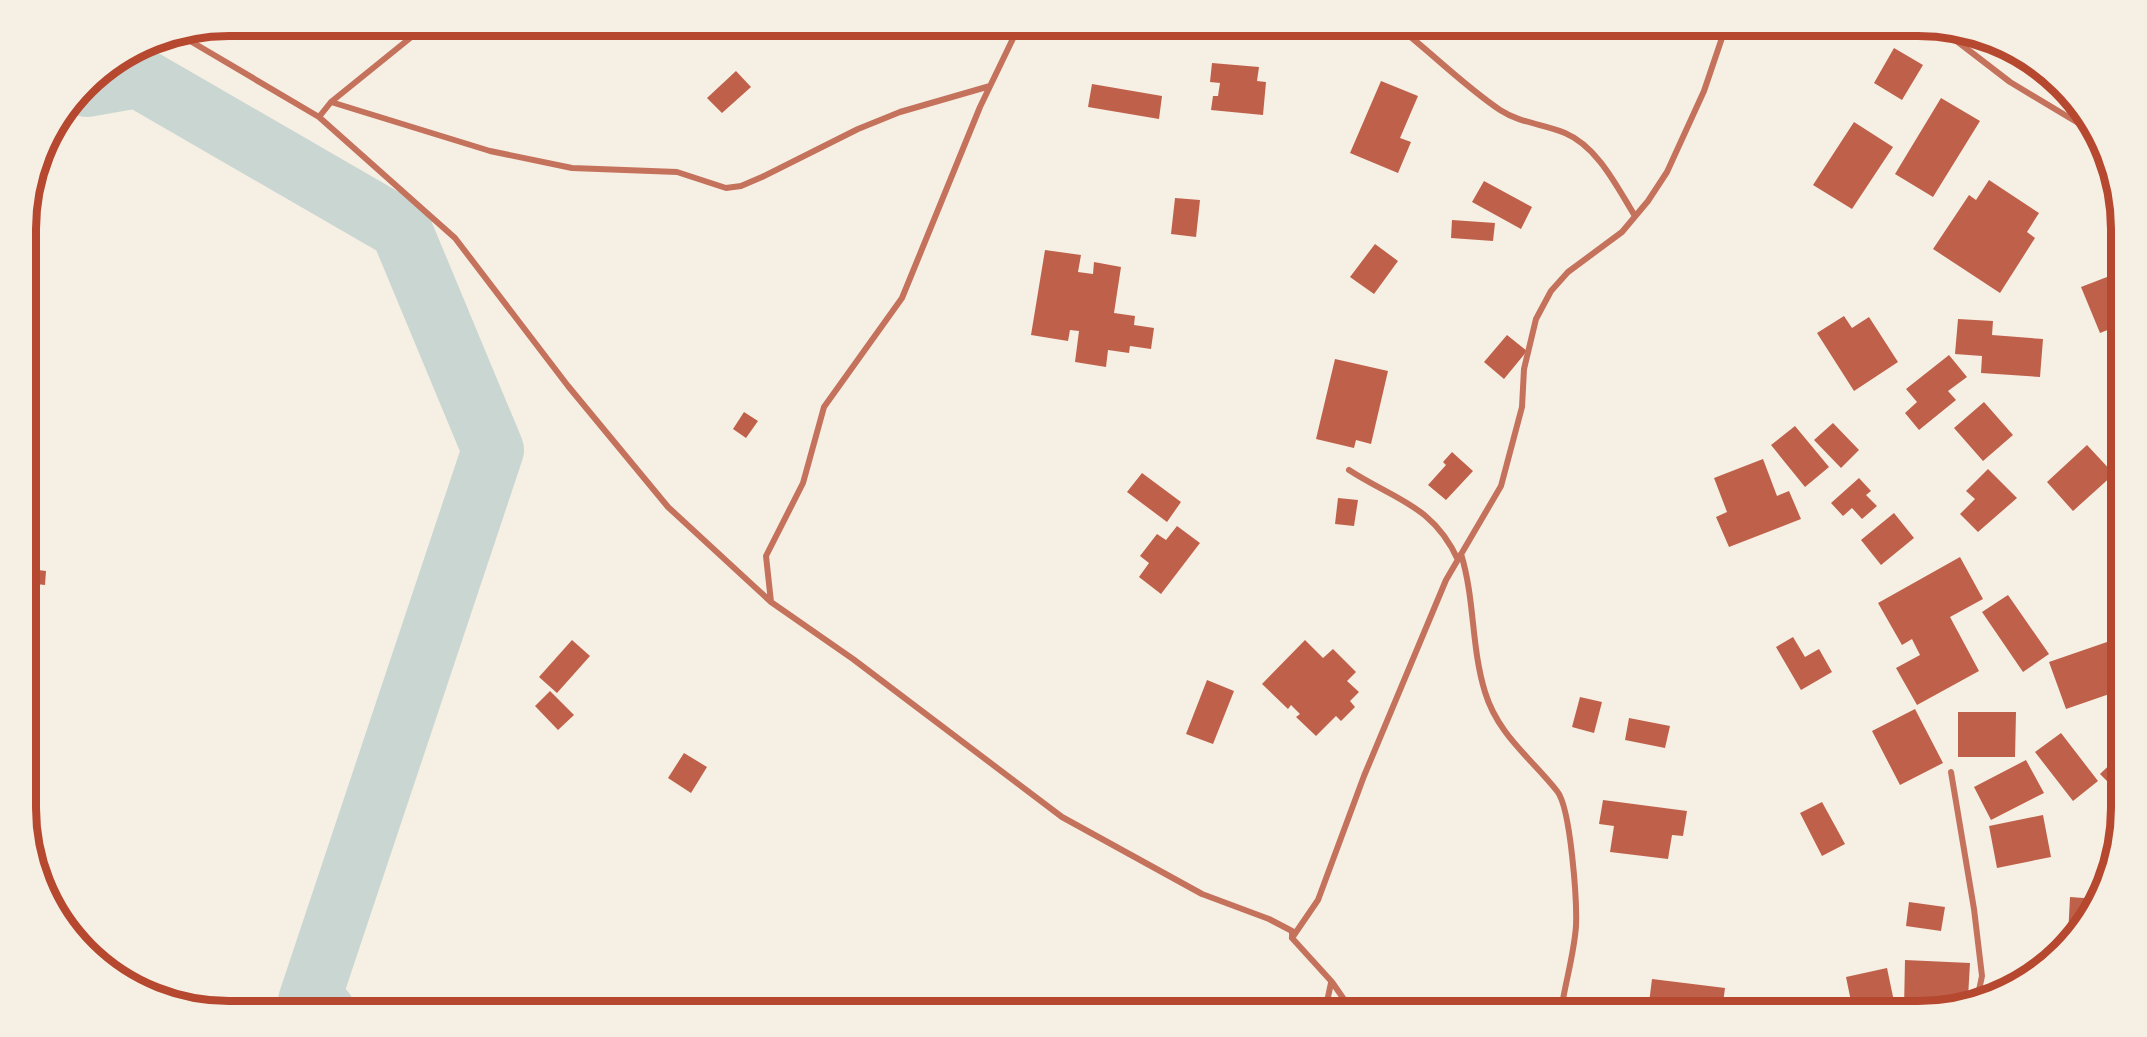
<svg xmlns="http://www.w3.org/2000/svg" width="2147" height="1037" viewBox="0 0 2147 1037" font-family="'Exo 2',sans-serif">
<rect width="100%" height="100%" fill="#f6efe4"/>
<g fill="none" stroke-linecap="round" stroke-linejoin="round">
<!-- river -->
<path stroke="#c9d6d2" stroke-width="62" d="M87,86L138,77L401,229L493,450L309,1001L324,1011"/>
</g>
<!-- building -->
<path fill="#bf614a" d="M1894,48L1923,65L1902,100L1874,83Z
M1212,63L1259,67L1257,81L1266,82L1263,115L1211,110L1213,96H1218L1220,83L1210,82Z
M736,71L751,87L722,113L707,98Z
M1381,81L1418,96L1400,138L1411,142L1398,173L1350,153Z
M1092,84L1162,96L1159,119L1088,107Z
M1941,98L1980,121L1933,197L1895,174Z
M1854,122L1893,147L1852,209L1813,185Z
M1989,180L2039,213L2027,232L2035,238L2000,293L1933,249L1969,195L1976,200Z
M1484,181L1532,207L1521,229L1472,202Z
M1175,198L1200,200L1196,237L1171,234Z
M1452,220L1495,223L1493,241L1451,238Z
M1375,244L1398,261L1374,294L1350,277Z
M1045,250L1081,255L1078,272L1093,274L1094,262L1121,267L1114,313L1135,316L1134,325L1154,328L1151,349L1130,346L1129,353L1108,350L1106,367L1075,362L1079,331L1070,330L1068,341L1031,335Z
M2120,272V325L2100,333L2081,287Z
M1844,316L1852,328L1869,317L1898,362L1854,391L1817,333Z
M1958,319L1993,321L1992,335L2043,339L2040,377L1981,373L1982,356L1955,354Z
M1507,335L1527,351L1504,379L1484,362Z
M1949,355L1967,377L1948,391L1956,400L1919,430L1905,413L1917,402L1906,389Z
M1335,359L1388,371L1371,444L1356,440L1354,448L1316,439Z
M1984,402L2013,435L1983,461L1954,428Z
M744,412L758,421L746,438L733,429Z
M1833,423L1859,450L1841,468L1814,440Z
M1795,426L1829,467L1805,487L1771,445Z
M2087,445L2114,474L2073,511L2047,482Z
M1452,452L1473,471L1446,500L1428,485L1446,465L1443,462Z
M1763,459L1777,496L1789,491L1801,519L1729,547L1716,517L1727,512L1714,478Z
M1988,469L2017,498L1978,532L1960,514L1975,499L1966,491Z
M1142,473L1181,502L1167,522L1127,492Z
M1859,478L1871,491L1866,495L1877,506L1862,519L1852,508L1843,516L1831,503Z
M1338,498L1358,500L1354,526L1335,524Z
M1894,513L1914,538L1881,565L1861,540Z
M1177,526L1200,543L1161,594L1139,577L1149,563L1140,556L1157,534L1166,540Z
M1960,557L1983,599L1950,617L1979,671L1917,705L1896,668L1920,655L1912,639L1902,645L1878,603Z
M27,563H31L30,569L46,571L45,585L27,583Z
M2008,595L2049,654L2023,672L1982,612Z
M1793,637L1805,657L1819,649L1832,672L1801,690L1776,647Z
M572,640L590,656L557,693L539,677Z
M1305,640L1323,658L1333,649L1356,672L1347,681L1359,692L1350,701L1355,707L1341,721L1336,716L1316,736L1296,717L1300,714L1291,705L1288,709L1262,684Z
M2107,642L2121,681V690L2066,709L2049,662Z
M1207,680L1234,691L1213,744L1186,734Z
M550,691L574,715L558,730L535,706Z
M1580,697L1602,702L1594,733L1572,727Z
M1915,709L1943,763L1900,785L1872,731Z
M1958,712H2016L2015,757H1958Z
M1629,718L1670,726L1665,748L1625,740Z
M2061,733L2098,781L2073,801L2035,752Z
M684,753L707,767L691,793L668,778Z
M2121,754V779L2113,787L2100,774Z
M2026,760L2044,793L1991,820L1974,787Z
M1603,800L1687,811L1683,836L1672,835L1668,859L1610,852L1614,826L1599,824Z
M1822,802L1845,844L1822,856L1800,813Z
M2043,815L2051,857L1997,868L1989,826Z
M2070,897L2097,899L2068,936Z
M1909,902L1945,907L1941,931L1906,926Z
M1905,960L1970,963L1968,998L1936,1009L1904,1008Z
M1887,968L1896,1011H1853L1846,977Z
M1652,979L1725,988L1722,1011H1648Z"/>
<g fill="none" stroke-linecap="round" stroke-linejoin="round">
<!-- minor -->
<path stroke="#c5725c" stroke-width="6" d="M1397,26C1432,53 1463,85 1500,110C1520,123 1543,124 1565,133C1598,147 1617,187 1635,216
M1945,32L2010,82L2090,130
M1014,34L1063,26
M180,35L319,117L455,238L568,386L668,507L771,602L853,659L1062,817L1202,894L1269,919L1292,931V938L1332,982L1352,1011
M331,102L490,151L572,168L677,172L726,188L741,186L762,177L858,129L900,112L990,86
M319,117L331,102L425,26
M1349,470C1395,500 1433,505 1458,560
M1461,554C1475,599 1471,647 1485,692C1498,735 1531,758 1557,791C1571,808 1577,902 1576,926C1574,955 1565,983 1561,1011
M771,602L766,556L803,483L824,407L902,298L980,107L1019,26
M1951,772L1974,909L1982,976L1978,995
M1292,938L1318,900L1364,776L1446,580L1501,486L1522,407L1524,369L1536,319L1551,291L1568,272L1622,232L1648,201L1667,172L1704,91L1726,26
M1325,1011L1331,983"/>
</g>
<!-- crop -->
<path d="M0 0H2147V1037H0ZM229 36H1918A193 193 0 0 1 2111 229V808A193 193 0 0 1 1918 1001H229A193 193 0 0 1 36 808V229A193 193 0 0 1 229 36Z" fill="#f6efe4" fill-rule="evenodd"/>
<path fill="none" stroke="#b5482f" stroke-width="8" d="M229 36H1918A193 193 0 0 1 2111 229V808A193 193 0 0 1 1918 1001H229A193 193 0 0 1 36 808V229A193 193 0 0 1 229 36Z"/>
</svg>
